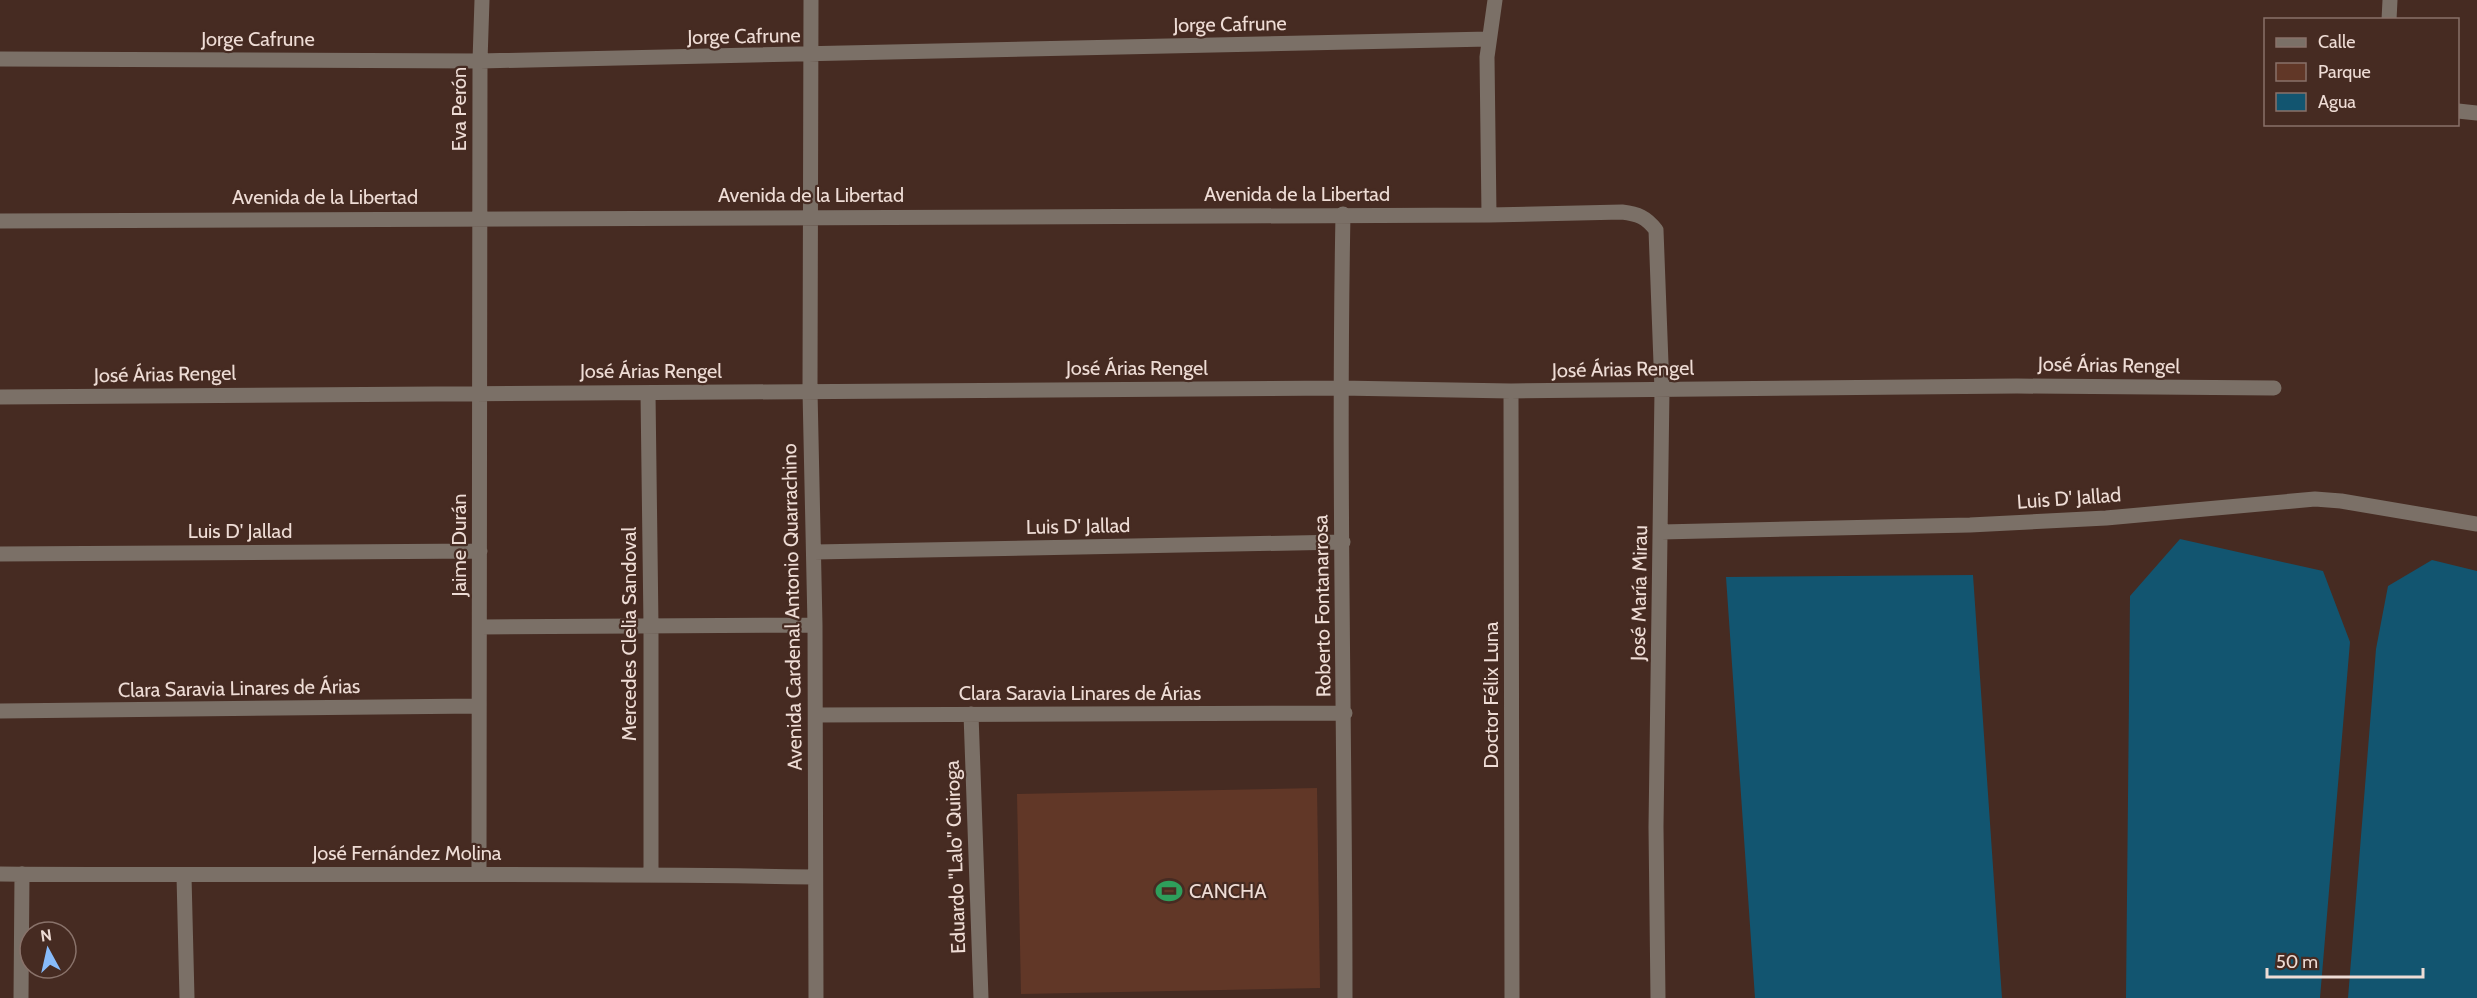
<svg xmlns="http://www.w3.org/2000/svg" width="2477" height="998" viewBox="0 0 2477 998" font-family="Cabin,sans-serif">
<rect width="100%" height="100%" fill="#462b22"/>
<!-- green -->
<path fill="#613727" d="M1317,788L1320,988L1021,994L1017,794Z"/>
<!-- water -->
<path fill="#125570" d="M2180,539L2323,571L2350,642L2320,998H2126L2130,596Z
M2432,560L2477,571V998H2348L2376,649L2388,586Z
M1973,575L2002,998H1755L1726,577Z"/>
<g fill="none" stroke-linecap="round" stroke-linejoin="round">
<!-- minor -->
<path stroke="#7b7067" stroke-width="15" d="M811,0L810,391L815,625L816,998
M2389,20L2390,0
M0,59L480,61L1489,39
M2458,111L2477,113
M1343,214C1338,476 1345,737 1345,998
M1489,215L1487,57L1495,0
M0,221L1489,215L1622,212C1638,214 1646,217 1656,230L1662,390L1656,827L1658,998
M1511,391L1512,998
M648,393L651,626V874
M0,397L1340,388L1511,391L2017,386L2274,388
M1661,532L1970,525L2106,518L2315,499L2341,501L2477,524
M814,552L1343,542
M0,554L480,551
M480,627L815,625
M0,711L479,706
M971,714L981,998
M816,715L1345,713
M479,873L480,61L482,0
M0,874C271,876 543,872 814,877
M184,876L187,998
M21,998L22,874"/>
</g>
<!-- icons -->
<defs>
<g id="stadium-bare" transform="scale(2.07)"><path d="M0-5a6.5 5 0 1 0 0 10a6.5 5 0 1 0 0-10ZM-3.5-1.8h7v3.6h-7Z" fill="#2e9e5b" stroke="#462b22" stroke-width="2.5" paint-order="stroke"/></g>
</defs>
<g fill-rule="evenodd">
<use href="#stadium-bare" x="1169" y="891"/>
</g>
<g text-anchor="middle" stroke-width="4.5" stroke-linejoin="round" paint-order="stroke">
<!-- street labels -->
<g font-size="20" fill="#eedcd5" stroke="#462b22">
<text transform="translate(1230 24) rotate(-1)" y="7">Jorge Cafrune</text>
<text transform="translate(744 36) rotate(-1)" y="7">Jorge Cafrune</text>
<text x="258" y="46">Jorge Cafrune</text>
<text transform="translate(459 109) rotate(-90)" y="7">Eva Perón</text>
<text x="1297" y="201">Avenida de la Libertad</text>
<text x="811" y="202">Avenida de la Libertad</text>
<text x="325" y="204">Avenida de la Libertad</text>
<text transform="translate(2109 365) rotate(1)" y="7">José Árias Rengel</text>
<text x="1137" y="375">José Árias Rengel</text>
<text transform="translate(1623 369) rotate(-1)" y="7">José Árias Rengel</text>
<text x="651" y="378">José Árias Rengel</text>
<text transform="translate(165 374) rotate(-1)" y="7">José Árias Rengel</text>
<text transform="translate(2069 498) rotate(-4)" y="7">Luis D' Jallad</text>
<text transform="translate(1078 526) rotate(-1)" y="7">Luis D' Jallad</text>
<text x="240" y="538">Luis D' Jallad</text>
<text transform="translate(459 545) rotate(-90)" y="7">Jaime Durán</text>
<text transform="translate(1639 593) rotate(-89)" y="7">José María Mirau</text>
<text transform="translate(1322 606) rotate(-91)" y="7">Roberto Fontanarrosa</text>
<text transform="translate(792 607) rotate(-91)" y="7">Avenida Cardenal Antonio Quarrachino</text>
<text transform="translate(629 634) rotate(-90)" y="7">Mercedes Clelia Sandoval</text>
<text transform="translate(239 688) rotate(-1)" y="7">Clara Saravia Linares de Árias</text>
<text x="1080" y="700">Clara Saravia Linares de Árias</text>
<text transform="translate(1491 695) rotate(-90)" y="7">Doctor Félix Luna</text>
<text x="407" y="860">José Fernández Molina</text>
<text transform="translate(955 857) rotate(-92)" y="7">Eduardo "Lalo" Quiroga</text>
</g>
<!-- poi labels -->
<g font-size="20" fill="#eedcd5" stroke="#462b22" text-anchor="start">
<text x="1189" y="898">CANCHA</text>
</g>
</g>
<!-- legend -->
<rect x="2264" y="18" width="195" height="108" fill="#462b22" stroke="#89726a" stroke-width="1.5"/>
<rect x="2276" y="38" width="30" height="9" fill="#7b7067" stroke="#89726a" stroke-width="1.5"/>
<text x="2318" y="48" font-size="18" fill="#eedcd5">Calle</text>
<rect x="2276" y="63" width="30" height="18" fill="#613727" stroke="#89726a" stroke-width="1.5"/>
<text x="2318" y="78" font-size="18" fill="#eedcd5">Parque</text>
<rect x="2276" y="93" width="30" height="18" fill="#125570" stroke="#89726a" stroke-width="1.5"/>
<text x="2318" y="108" font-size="18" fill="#eedcd5">Agua</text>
<!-- north arrow -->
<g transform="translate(48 950) rotate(352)"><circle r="28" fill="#462b22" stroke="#89726a" stroke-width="1.5"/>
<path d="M0-4.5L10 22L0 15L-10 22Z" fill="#87bbfb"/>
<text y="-9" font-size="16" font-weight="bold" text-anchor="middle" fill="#eedcd5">N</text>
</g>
<!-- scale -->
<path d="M2267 968v9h156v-9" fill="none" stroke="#eedcd5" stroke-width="3"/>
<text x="2276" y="968" font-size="18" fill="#eedcd5" stroke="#462b22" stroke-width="4.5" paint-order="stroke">50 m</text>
</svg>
